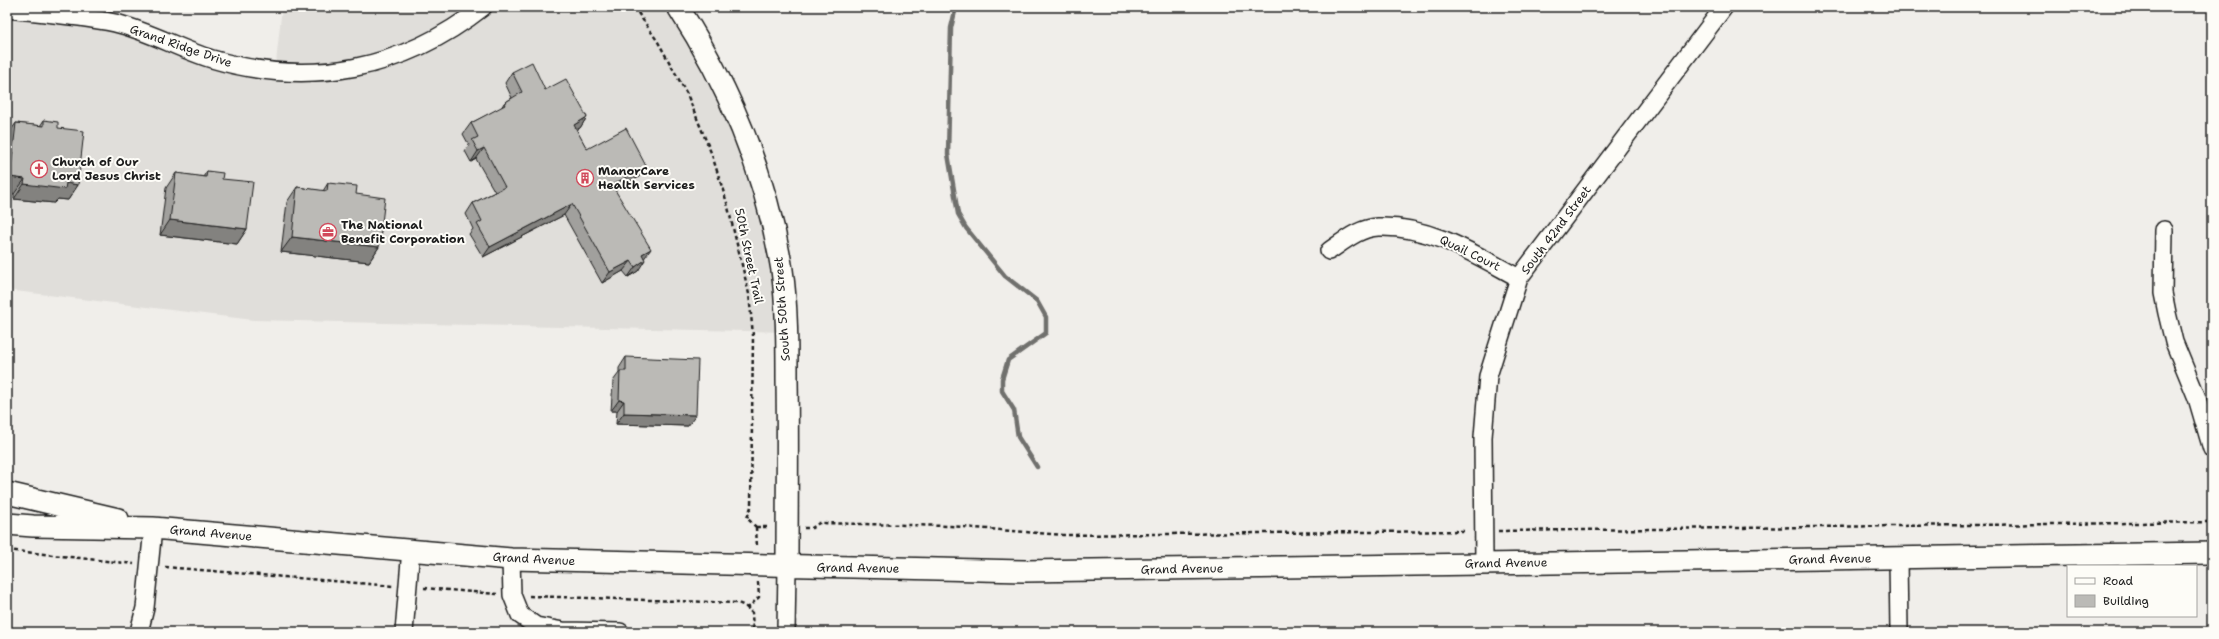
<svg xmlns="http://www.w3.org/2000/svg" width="2219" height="639" viewBox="0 0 2219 639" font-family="'Shantell Sans',sans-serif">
<rect width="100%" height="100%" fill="#f0eeea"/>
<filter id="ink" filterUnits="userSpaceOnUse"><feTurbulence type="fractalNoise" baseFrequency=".025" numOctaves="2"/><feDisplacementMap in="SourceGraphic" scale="8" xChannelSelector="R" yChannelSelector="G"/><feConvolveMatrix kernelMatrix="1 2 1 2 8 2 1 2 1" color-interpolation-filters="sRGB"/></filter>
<g filter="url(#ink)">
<!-- built -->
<path fill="#e0deda" d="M282,7H678L741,125L786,332L253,320L7,290V9L83,18L275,72Z"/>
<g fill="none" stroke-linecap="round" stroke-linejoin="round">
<!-- stream -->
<path stroke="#706f6d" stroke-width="4.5" d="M956,7L951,28L948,154L958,214L966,228L1005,276L1037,301L1046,317V333L1008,360L1002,379V391L1014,410L1018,437L1037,467"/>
<!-- minor casing -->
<g stroke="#1c1c1c" stroke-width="20">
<path id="minor" d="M7,9C43,13 80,16 115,23C149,31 179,49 212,59C310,88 403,70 483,7
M2164,230L2163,293L2167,313L2174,342L2197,398L2212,449
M1329,251C1344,241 1359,228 1378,227C1430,225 1476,255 1519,278
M1898,558L1899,632
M511,559L512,595L520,615L536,626L563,631L620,632
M1484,563L1483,437L1488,376L1519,278L1724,7
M139,632L145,608L153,528
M404,632L411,549
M786,632L787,567"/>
</g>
<!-- major casing -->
<g stroke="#1c1c1c" stroke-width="24">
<path id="major" d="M678,7C730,87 766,175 782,270C787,305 787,343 787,379C788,441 787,504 787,567
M7,493L118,519
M7,524L33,526L153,528L511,559L1025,571L2212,553"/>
</g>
<!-- path -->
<path stroke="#1c1c1c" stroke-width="2.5" stroke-dasharray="4 3" stroke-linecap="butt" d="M634,7L658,42L687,94L712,155L727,203L749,294L753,335L751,507L747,518L756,527
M756,527H769
M756,527L757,547
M804,528H812L819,523L950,526L1063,535L1467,531
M1498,531L2212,522
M7,550L134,564
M165,567L393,586
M424,588L497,594
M529,596L738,603L745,606L752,613L753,632
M747,609L759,597L758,582"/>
<!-- minor -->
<use href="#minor" stroke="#fdfcf7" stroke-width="17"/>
<!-- major -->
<use href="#major" stroke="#fdfcf7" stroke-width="21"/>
</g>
<!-- wall -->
<path fill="#a1a09d" stroke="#1c1c1c" d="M512,72L545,90L587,117L580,128L576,130L587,149L639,177L615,190L644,259L638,271L628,277L623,271L602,283L564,215L483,257L469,234L473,229L466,214L473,203L495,192L476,159L471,162L465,151L469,145L463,134L471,123L501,108L504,103L512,98L505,83Z
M44,120L58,128L78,185L68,200L58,199L54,203L14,199V194L7,193V136L16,123L40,126Z
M207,171L222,179L247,229L237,244L160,235L166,188L176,173L203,177Z
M328,183L356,194L379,247L369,262L281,252L287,202L297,187L323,191Z
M626,357L688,426L616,424L617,411H611L613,381L619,373V368Z"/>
<!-- shaded-wall -->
<path fill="#83827f" stroke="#1c1c1c" d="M587,117L580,128L566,135L574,125Z
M484,148L476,159L471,162L478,151Z
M646,166L639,177L604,196L612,185Z
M10,177L25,179L14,194L7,193V181Z
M66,183L78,185L68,200L58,199L54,203L14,199L24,184Z
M572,204L564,215L483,257L490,247Z
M170,220L247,229L237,244L160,235Z
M292,237L379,247L369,262L281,252Z
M651,249L643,260L642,254Z
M645,260L638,271L628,277L635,267Z
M631,261L623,271L602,283L610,272Z
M619,400L624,401L617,411H611Z
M624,413L696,415L688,426L616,424Z"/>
<!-- building -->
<path fill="#bbbab6" stroke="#1c1c1c" d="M532,62L545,90L566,79L587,117L574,125L587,149L626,128L646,166L612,185L651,249L642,254L645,260L635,267L631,261L610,272L572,204L490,247L477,224L482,221L473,203L505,187L484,148L478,151L472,140L478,137L471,123L505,105L504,103L522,92L512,72Z
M44,120L58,122V128L84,131L78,185L66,183L65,189L24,184L25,179L10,177L16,123L44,126Z
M207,171L223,173L222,179L253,182L247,229L170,220L176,173L206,177Z
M328,183L357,186L356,194L385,198L379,247L292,237L297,187L327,191Z
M626,357L698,360L696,415L624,413V401L619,400L620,371H626Z"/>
</g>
<!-- icons -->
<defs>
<g id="church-ring" transform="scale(0.9)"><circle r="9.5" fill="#fdfcf7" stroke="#d1495b" stroke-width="1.5"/><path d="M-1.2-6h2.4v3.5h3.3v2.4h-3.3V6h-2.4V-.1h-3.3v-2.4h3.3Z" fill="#d1495b"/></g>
<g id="building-ring" transform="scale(0.9)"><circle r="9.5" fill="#fdfcf7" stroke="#d1495b" stroke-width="1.5"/><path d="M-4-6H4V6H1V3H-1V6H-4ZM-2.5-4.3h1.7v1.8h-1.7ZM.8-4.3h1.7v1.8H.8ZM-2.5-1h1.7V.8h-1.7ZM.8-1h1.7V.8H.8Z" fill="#d1495b"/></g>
<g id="office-ring" transform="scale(0.9)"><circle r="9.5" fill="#fdfcf7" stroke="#d1495b" stroke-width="1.5"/><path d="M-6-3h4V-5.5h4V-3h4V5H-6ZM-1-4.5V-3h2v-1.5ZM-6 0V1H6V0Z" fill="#d1495b"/></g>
</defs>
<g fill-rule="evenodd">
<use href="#church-ring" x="39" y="169"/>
<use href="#building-ring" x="585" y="178"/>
<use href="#office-ring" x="328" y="232"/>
</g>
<g text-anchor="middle" stroke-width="4" stroke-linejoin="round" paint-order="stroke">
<!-- street labels -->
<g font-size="12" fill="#1c1c1c" stroke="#fdfcf7">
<text transform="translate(181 46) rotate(19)" y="4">Grand Ridge Drive</text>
<text transform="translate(1556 230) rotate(-53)" y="4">South 42nd Street</text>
<text transform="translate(1470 253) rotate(26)" y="4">Quail Court</text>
<text transform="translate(749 256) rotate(78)" y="4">50th Street Trail</text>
<text transform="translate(782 309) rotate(-94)" y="4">South 50th Street</text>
<text transform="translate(211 533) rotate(5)" y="4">Grand Avenue</text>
<text transform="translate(534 559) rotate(3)" y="4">Grand Avenue</text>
<text transform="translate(1830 559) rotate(-1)" y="4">Grand Avenue</text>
<text transform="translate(1506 563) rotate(-1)" y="4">Grand Avenue</text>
<text transform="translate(858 568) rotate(1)" y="4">Grand Avenue</text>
<text transform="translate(1182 569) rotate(-1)" y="4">Grand Avenue</text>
</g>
<!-- poi labels -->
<g font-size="12" font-weight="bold" fill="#1c1c1c" stroke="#fdfcf7" text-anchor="start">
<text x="52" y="166">Church of Our<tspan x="52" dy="14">Lord Jesus Christ</tspan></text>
<text x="598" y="175">ManorCare<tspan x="598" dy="14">Health Services</tspan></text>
<text x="341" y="229">The National<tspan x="341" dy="14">Benefit Corporation</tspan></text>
</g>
</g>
<!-- margin -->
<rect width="2219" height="639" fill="none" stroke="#fdfcf7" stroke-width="24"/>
<rect x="12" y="12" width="2195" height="615" fill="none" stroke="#1c1c1c" stroke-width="1.5" filter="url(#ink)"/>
<!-- legend -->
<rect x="2067" y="565" width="130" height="52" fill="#fdfcf7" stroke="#a3a29f"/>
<rect x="2075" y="578" width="20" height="6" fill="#fdfcf7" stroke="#a3a29f"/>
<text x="2103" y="585" font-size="12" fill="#1c1c1c">Road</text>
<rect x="2075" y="595" width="20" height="12" fill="#bbbab6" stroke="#a3a29f"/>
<text x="2103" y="605" font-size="12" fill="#1c1c1c">Building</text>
</svg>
